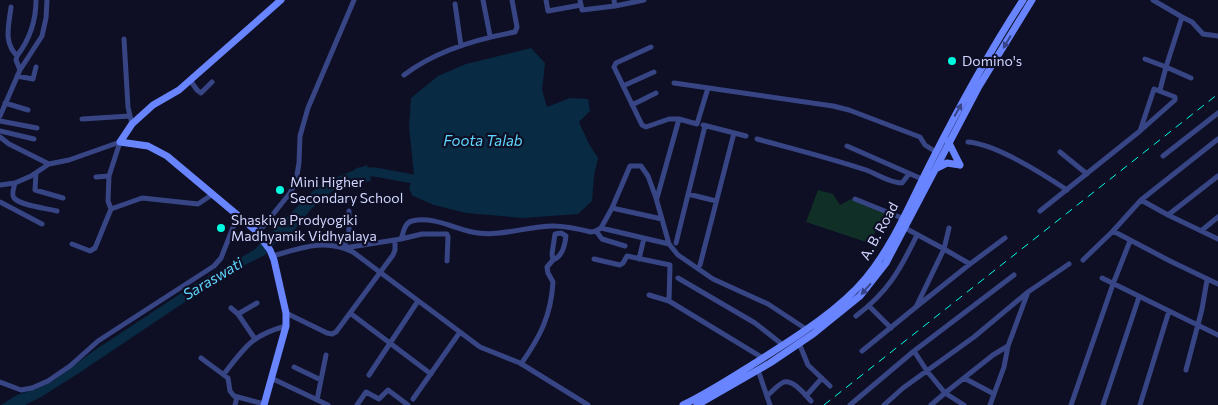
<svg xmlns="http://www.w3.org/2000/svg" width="1218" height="405" viewBox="0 0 1218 405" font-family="Commissioner,sans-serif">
<rect width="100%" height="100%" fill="#0e0f24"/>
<!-- green -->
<path fill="#102f27" d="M818,190L833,194L840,205L851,199L886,212L869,243L806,222Z"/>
<!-- water -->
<path fill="#082a43" d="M531,48L545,63L542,90L547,107L570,98L588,99L590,111L579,122L589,144L598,158L594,176L592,201L578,214L523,218L466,213L434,205L413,196L409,189L414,174L409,127L411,98L438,76L466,64Z
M367,165L371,181L342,183L311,209L292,233L276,242L265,255L225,275L79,373L41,397L25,405H1L17,395L36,389L53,381L92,352L195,284L254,250L320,184Z"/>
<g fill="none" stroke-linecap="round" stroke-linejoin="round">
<!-- river -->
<path stroke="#082a43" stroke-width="9" d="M359,172H375L413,179"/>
<!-- minor -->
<path stroke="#374585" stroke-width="5" d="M483,0L490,36
M546,0L548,11L581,5
M580,0L582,10L615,6
M614,0L615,6L644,0
M1153,0L1182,17L1166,67L1191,78
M455,4L461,46
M11,7C9,25 3,42 17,56
M1182,17L1192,22L1203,34L1218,36
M124,39L128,107L132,124
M651,47L616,63L614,67L642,125L646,127L669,119H679
M1145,59L1166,67L1160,90
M20,70L16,60L17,56C30,39 36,22 36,0
M404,75C435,51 476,39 515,32L517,27L512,0
M17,76L33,79L36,67
M190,80L197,90L201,93L212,82
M674,83L833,106L849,110L920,137L925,145L936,152
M623,86L654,72
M5,103L28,110
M632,105L656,93
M0,116L20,70L42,36L46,18L47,0
M82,119L130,116
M0,121L37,128
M703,125L746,136
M0,131L34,139
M0,137L9,144L49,164
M757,139C794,149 830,158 866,170C877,174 890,183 902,183L909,174
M968,142C995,144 1043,174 1067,190
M847,146L922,179
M1060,152L1087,174
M1163,156L1218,113
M36,173L35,190L63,198
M96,177L109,176
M15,183C14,187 11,195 14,198C21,206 46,208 57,211
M0,185L15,183L31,176L49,164L69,160L120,142
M688,194L716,201
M657,198L679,119L697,124L708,88
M855,199L902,218
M1141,200L1168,215L1218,176
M0,202L42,224
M612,208L662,219
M111,209L108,201L109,176L120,142
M349,211V231L344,248L401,239C404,232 404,223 412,221C433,216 453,228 472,232C499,238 526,226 553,226C566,226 579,229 591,232L596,231L601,228
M1040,211L1140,131L1154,89L1175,97V100L1140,131
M1168,215L1218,239
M905,228L944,249L949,228
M596,231L602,239L625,246
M1113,231L1141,200L1218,139
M1201,231L1218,217
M258,233L290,193L296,181L299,163L300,136L308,108L354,0
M401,239L422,234H447L448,237L447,261
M676,243L705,126
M72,244L90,251L95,248L111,209L142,198L198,204L213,194
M669,244L601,228L612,208L630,166H641L648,176L656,198L669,244L678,255L713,279L768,304L806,329
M273,256C301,248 325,238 353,252L480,347L520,363L588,405
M594,259L620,265L623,263L627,256L670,265L669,301L763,358
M639,259L644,238
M1083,260L1113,231L1170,261L1218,284
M970,264L916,307L944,249L970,264L1005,238
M700,265L734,133
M678,278L755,323L783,345
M1102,278L1218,335
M649,295L669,301
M869,306L891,328
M231,308L238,314L255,339
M286,313L327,333L332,334L336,332L393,255L395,250V240
M350,313L431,374
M238,314L257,303
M856,316C888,292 900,270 917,235
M799,343L808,365L830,386
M862,351L916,307
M914,351L1014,275
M201,358L228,378L230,391L234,396L264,404
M521,364C540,337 551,316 553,282L548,273L547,267L553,260L552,254L555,234L561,233L566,236C565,245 562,257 553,260
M294,367L321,380
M758,370L770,405
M1186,370L1202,309L1207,280
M224,374C245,347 252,335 286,326
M369,375L418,301
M271,378L328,405
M964,378L994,394L1004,367L1008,346
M0,382L21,390L32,388L48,381L70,366L98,341L214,266L221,258L238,215
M767,396C772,392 778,384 784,382C794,380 805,395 811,401
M806,396L822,378
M413,399L460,332
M317,400L326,355
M235,405L237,397
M357,405L366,392L379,399L388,390L408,405
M850,405L914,351L927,371L945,393L993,355L1008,346L1028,292
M884,405L903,388L974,337L1028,292L1069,264
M931,405L945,393L964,405
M990,405L994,394
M1071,405L1113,284L1130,241
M1103,405L1139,297
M1140,405L1169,311"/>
<!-- secondary -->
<path stroke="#6884ff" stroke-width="7" d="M948,141L960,165
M937,168L947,163L960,165
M264,405L286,326V313L274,260L270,250L254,229L167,156L148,146L120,142L132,124L153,105L179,90L281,0
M683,405C708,393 731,378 755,363C791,340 839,311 866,278C894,244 911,201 931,162C959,107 989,52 1023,0
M697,405L770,363L813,334L860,296L886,263L978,88L1032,0"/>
<!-- rail -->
<path stroke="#00fce0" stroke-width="1" stroke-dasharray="8 6" stroke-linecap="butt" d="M824,405L1218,94"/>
</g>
<!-- one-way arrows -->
<defs><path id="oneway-solid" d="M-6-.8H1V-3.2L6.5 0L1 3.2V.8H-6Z" transform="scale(1.25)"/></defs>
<g fill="#364487">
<use href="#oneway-solid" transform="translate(1007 42) rotate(121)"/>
<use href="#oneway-solid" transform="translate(958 110) rotate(-61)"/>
<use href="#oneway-solid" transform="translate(866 289) rotate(131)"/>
</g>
<!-- markers -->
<g fill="#00fce0" stroke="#0e0f24" stroke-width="2">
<circle cx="952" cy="61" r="5"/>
<circle cx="280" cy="190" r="5"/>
<circle cx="221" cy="228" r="5"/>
</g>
<g text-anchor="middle" stroke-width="4.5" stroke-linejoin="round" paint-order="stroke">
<!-- poi labels -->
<g font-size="14" fill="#d1d6ff" stroke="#0e0f24" text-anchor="start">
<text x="962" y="66">Domino's</text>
<text x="290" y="187">Mini Higher<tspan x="290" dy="16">Secondary School</tspan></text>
<text x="231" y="225">Shaskiya Prodyogiki<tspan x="231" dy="16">Madhyamik Vidhyalaya</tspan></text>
</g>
<!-- street labels -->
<g font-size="14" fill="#d1d6ff" stroke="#0e0f24">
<text transform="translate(879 231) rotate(-61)" y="5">A. B. Road</text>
</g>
<!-- water labels -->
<g font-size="15" font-style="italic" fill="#5fd7ff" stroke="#0e0f24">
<text x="483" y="146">Foota Talab</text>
<text transform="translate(213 279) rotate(-31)" y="5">Saraswati</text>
</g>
</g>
</svg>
